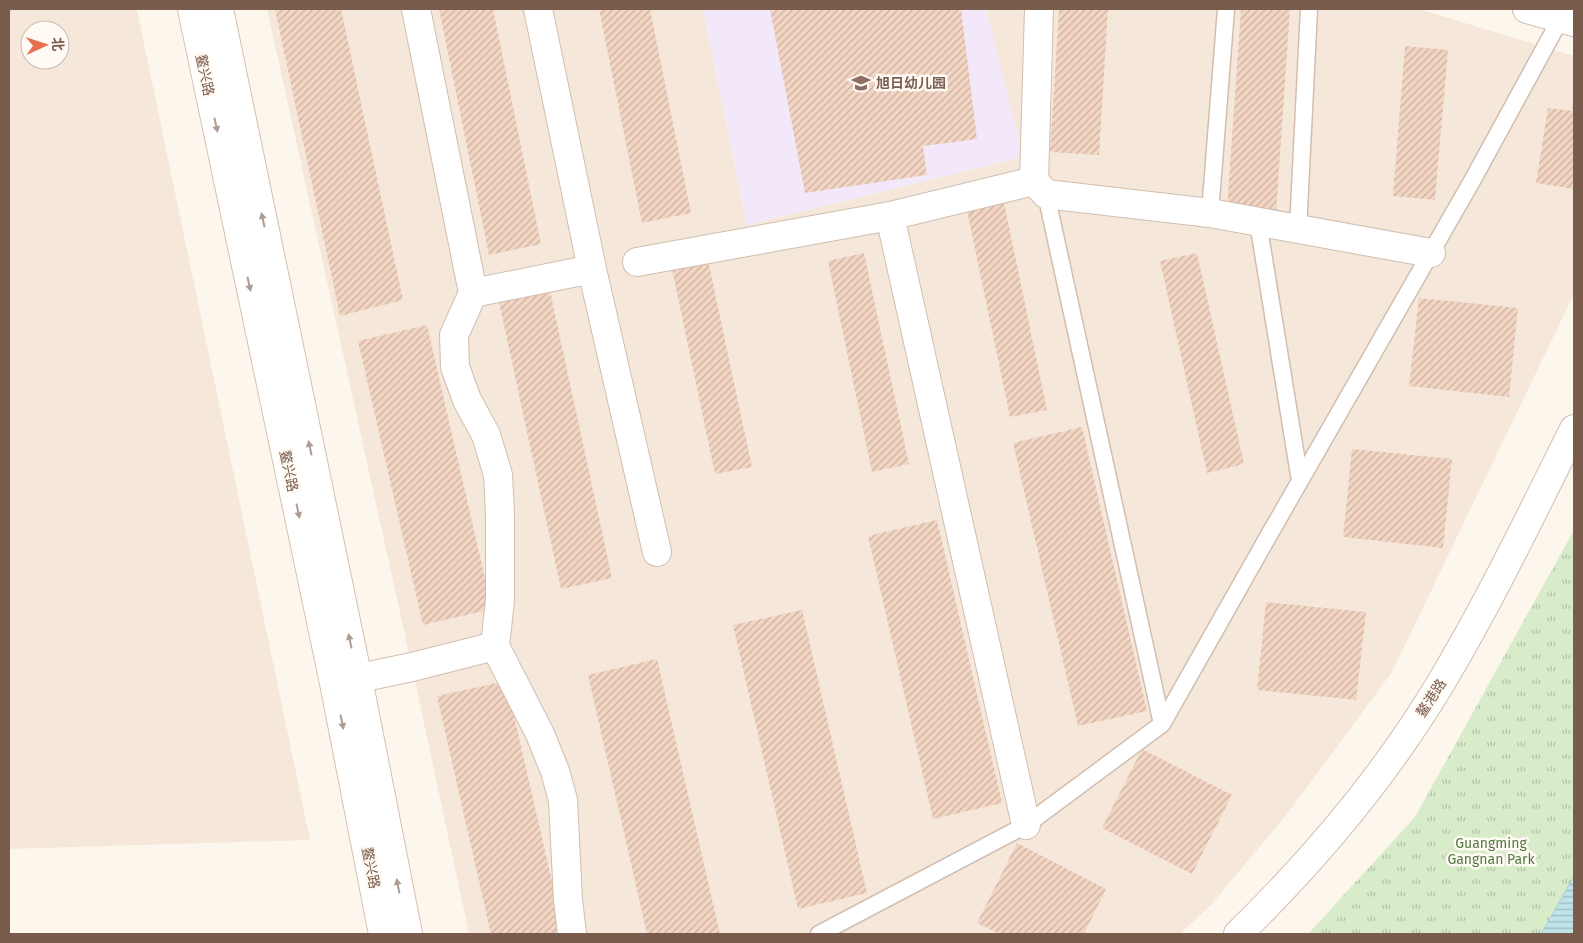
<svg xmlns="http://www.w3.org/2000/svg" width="1583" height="943" viewBox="0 0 1583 943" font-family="'Fira Sans','Noto Sans SC',sans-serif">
<defs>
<pattern id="park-tufts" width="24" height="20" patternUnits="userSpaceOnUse" patternTransform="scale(1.25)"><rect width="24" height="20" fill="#d8ecc9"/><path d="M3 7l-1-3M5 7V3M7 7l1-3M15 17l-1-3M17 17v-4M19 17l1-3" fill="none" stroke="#b4c2a5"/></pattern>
<pattern id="water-rules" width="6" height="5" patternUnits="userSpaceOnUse" patternTransform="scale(1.25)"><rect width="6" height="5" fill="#bfe3e8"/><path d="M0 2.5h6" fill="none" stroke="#a0bbbe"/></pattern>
<pattern id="building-hatch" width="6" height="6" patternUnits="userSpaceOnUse" patternTransform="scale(1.25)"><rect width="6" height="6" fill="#f3d5c3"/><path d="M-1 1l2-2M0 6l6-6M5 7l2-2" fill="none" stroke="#cab0a1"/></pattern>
</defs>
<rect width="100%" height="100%" fill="#fdf6ec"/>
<!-- residential -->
<path fill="#f5e8da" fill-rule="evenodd" d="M9,9L137,10L310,840L9,849ZM30,30H60V60H30Z
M267,9H703L747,225L1023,157L986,9H1419L1574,56V294L1392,672L1288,813L1211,905L1180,934H469L412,667Z"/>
<!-- education -->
<path fill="#f3e8fa" d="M703,9H986L1023,157L747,225Z"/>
<!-- park -->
<path fill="url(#park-tufts)" d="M1574,530V876L1541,934H1308L1415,817Z"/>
<!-- water -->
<path fill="url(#water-rules)" stroke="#a5d3da" d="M1574,876V934H1541Z"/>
<!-- building -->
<path fill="url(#building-hatch)" d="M275,9H341L403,300L340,316Z
M439,9H493L541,244L489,255Z
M599,9H650L691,213L642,223Z
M770,9H961L977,139L923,146L927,175L805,193Z
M1059,9H1108L1099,155L1050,152Z
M1241,9H1290L1276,213L1227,209Z
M1405,46L1448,50L1435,200L1393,196Z
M1573,102L1574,189L1536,183L1548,108L1572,111Z
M1003,198L1047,410L1010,417L966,206Z
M864,253L909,464L872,472L828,261Z
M1197,253L1244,464L1207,473L1160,261Z
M707,256L752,467L715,474L671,264Z
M550,291L612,578L561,589L499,302Z
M1419,298L1518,308L1509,397L1409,386Z
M427,325L492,609L423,625L358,341Z
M1082,427L1147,711L1078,726L1013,443Z
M1352,449L1452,459L1443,548L1343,537Z
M937,520L1002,803L933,819L868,536Z
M1266,602L1366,612L1356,700L1257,690Z
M802,610L867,893L798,909L733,625Z
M657,659L720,934H647L588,675Z
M506,681L564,934H491L437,696Z
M1142,749L1232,795L1192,874L1102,828Z
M1017,843L1106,889L1084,934H1000L977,923Z"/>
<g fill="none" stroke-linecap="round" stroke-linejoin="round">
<!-- service casing -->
<g stroke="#d1beb0" stroke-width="19">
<path id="service" d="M1046,194L1162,724
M1210,213L1226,9
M1258,222L1300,481
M1298,229L1309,9
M819,934L1026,825L1162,724L1269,535L1472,181L1561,18"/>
</g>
<!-- minor casing -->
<g stroke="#d1beb0" stroke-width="30">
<path id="minor" d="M416,9L473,293L454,335L455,367L467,400L486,435L498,475L500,514V600L495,646L540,734L555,771L563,800L568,900L572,934
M538,9L592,269L657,552
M1034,181L1039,9
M890,216L1026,825
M637,262L890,216L1034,181L1046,194L1210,213L1431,253
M473,293L592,269
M336,683L412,667L495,646"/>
</g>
<!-- tertiary casing -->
<g stroke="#d1beb0" stroke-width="30">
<path id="tertiary" d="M1527,9L1574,22
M1238,934C1314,860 1384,777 1439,686C1489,603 1531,515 1574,429"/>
</g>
<!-- secondary casing -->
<g stroke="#d6c0b0" stroke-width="30">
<path id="secondary" d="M192,9L334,683L383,934
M219,9L358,679L408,934"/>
</g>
<!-- service -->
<use href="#service" stroke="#fff" stroke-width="16"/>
<!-- minor -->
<use href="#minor" stroke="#fff" stroke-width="28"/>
<!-- tertiary -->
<use href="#tertiary" stroke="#fff" stroke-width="28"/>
<!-- secondary -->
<use href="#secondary" stroke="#fff" stroke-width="28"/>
</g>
<!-- one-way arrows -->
<defs><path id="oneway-solid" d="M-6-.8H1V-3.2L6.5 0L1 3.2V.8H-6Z" transform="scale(1.25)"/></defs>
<g fill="#af9d94">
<use href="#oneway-solid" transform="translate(216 125) rotate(78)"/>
<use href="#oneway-solid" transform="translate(263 220) rotate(-102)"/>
<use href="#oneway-solid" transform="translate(249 284) rotate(78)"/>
<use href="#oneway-solid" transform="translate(310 448) rotate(-102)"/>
<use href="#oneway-solid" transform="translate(298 511) rotate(78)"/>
<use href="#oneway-solid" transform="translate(350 641) rotate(-102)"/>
<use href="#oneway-solid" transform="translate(342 722) rotate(78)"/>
<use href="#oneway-solid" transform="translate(398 886) rotate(-101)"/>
</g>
<!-- icons -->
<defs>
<g id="school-bare" transform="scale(1.5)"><path d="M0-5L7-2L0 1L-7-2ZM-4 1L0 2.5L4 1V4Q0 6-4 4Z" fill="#8d6e63" stroke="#fffaf3" stroke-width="2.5" paint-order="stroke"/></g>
</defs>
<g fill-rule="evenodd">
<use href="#school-bare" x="861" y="83"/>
</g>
<g text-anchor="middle" stroke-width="5" stroke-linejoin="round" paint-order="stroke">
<!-- street labels -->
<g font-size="14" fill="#7a5c4d" stroke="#fffaf3">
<text transform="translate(205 75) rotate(78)" y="5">鳌兴路</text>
<text transform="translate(289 471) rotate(78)" y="5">鳌兴路</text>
<text transform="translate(1431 698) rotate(-57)" y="5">鳌港路</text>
<text transform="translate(371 868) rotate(79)" y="5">鳌兴路</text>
</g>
<!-- education labels -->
<g font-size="14" font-weight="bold" fill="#785e54" stroke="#fffaf3" text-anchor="start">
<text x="876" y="88">旭日幼儿园</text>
</g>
<!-- park labels -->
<g font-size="14" fill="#537a41" stroke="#fffaf3">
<text x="1491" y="848">Guangming<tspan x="1491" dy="16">Gangnan Park</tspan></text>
</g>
</g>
<!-- border -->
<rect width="1583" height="943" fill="none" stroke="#7a5c4d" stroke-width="20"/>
<!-- north arrow -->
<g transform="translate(45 45) rotate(87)"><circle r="24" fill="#fffaf3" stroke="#cabbb1"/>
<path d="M0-4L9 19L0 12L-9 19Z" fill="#e76f51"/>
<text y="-8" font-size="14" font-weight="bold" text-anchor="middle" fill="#7a5c4d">北</text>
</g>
</svg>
